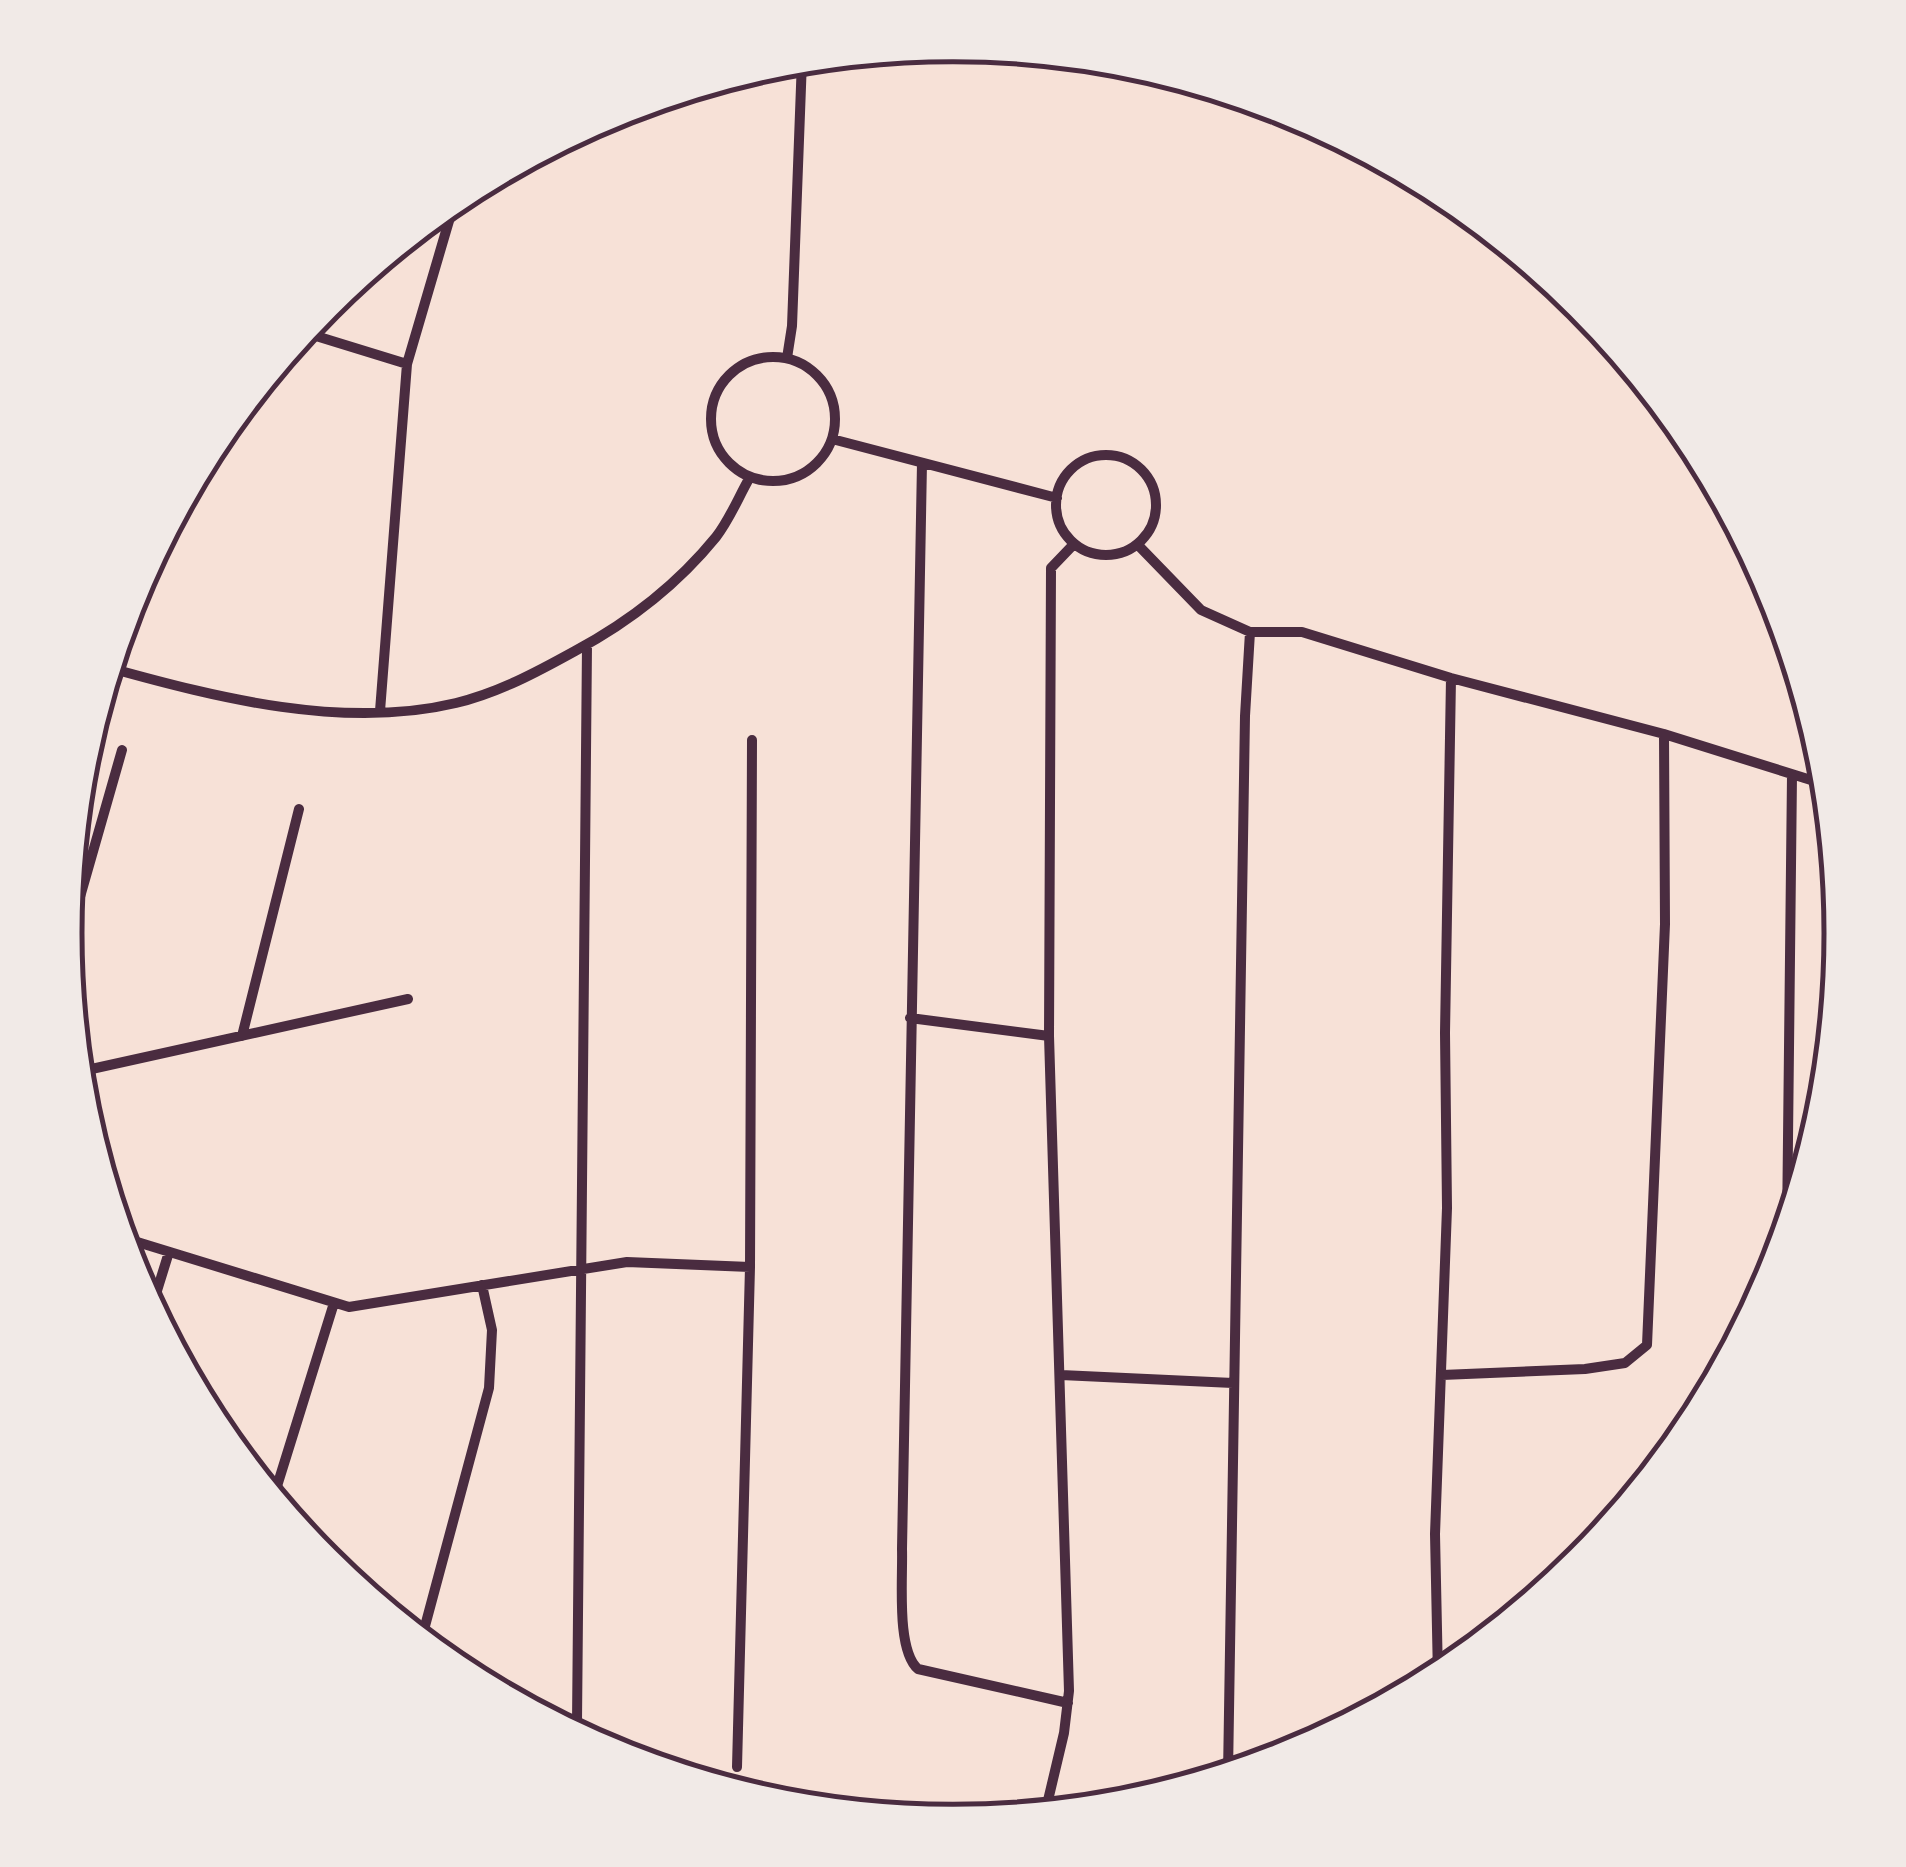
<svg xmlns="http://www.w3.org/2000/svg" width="1906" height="1867" viewBox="0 0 1906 1867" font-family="'Sofia Sans Condensed',sans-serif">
<rect width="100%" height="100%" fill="#f7e1d7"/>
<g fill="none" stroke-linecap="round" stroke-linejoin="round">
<!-- minor -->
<path stroke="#4a2c40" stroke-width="10" d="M303,332L407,364L380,711
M711 419a62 62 0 1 1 124 0a62 62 0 1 1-124 0Z
M787,358L792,326L802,60
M407,364L456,197
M832,439L1057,498
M1056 505a50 50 0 1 1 100 0a50 50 0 1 1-100 0Z
M922,463L902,1549C903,1579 896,1650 918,1669L1068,1703
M1137,544L1201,610L1250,632H1302L1451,678L1664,734L1827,785
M131,619L144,572
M110,668C218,698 344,730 456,703C498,693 537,672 575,651C629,622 677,585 716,537C730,519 739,496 750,477
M66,946L122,750
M910,1018L1049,1036L1069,1691L1064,1733L1045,1813
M242,1036L299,809
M1049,1036L1051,568L1074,544
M78,1072L408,999
M1787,1230L1792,775
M121,1237L349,1307L627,1262L750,1267
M151,1310L169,1252
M1061,1375L1233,1383
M1442,1375L1585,1369L1625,1363L1647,1345L1665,924L1664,734
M273,1499L334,1303
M421,1641L489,1388L492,1330L482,1285
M1438,1677L1435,1534L1447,1208L1445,1033L1451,678
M577,1723L587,645
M737,1767L750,1267L752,740
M1228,1774L1245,716L1250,632"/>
</g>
<!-- crop -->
<path d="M0 0H1906V1867H0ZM82 933a871 871 0 1 1 1742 0a871 871 0 1 1-1742 0Z" fill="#f1eae7" fill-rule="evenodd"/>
<path fill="none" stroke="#4a2c40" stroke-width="5" d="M82 933a871 871 0 1 1 1742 0a871 871 0 1 1-1742 0Z"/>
</svg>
